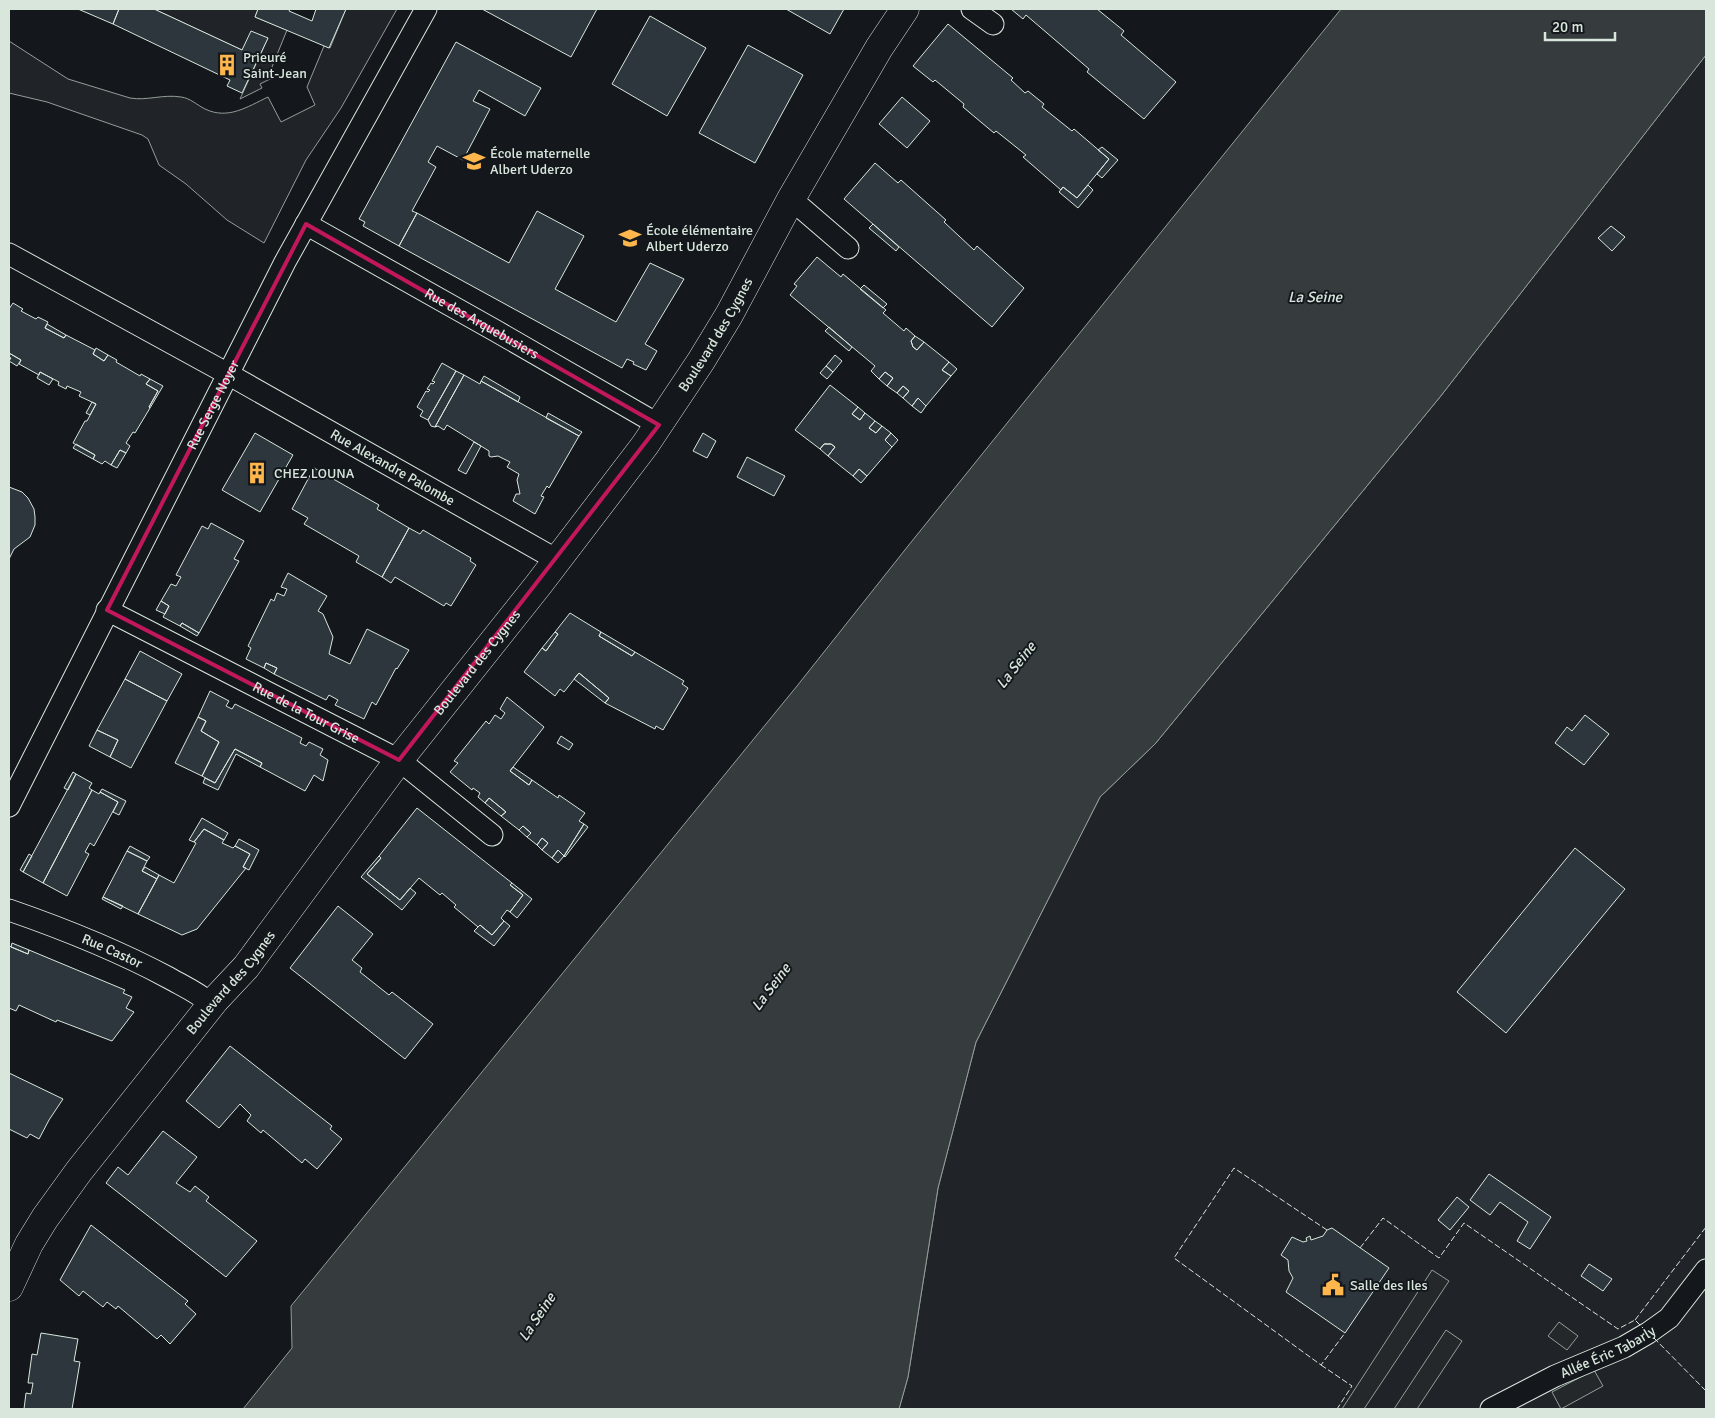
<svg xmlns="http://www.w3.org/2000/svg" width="1715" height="1418" viewBox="0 0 1715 1418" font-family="Signika,sans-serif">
<rect width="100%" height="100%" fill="#14181c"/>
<!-- green -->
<path fill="#202428" stroke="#939e99" d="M154,9H258L255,17L287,30L272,67L276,76L260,84L262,88L240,99L268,38L242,50Z
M346,9H397L341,108L306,160L264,243L227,220L186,184L159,165L148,139L142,135L47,102L9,93V41L68,79L130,98C147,101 163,94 181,97C190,98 197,105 205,109C228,120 247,107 268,97L281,122L315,105L307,87L324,46L330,48Z
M1706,55V1409H899L908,1377L938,1188L976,1042L1100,797L1155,744L1440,397Z"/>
<!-- parking -->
<path fill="#24282b" stroke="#939e99" d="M1432,1270L1449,1281L1364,1409H1342Z
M1559,1322L1578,1336L1567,1350L1548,1336Z
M1446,1330L1462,1341L1417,1409H1394Z
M1594,1370L1603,1386L1561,1409L1552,1392Z"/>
<!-- water -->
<path fill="#363b3e" stroke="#939e99" d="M1341,9H1706V55L1440,397L1155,744L1100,797L976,1042L938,1188L908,1377L899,1409H243L292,1348L291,1306L797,686L908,546Z"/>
<!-- building -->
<path fill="#2c363c" stroke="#d8e6dc" d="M78,9H119L113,24Z
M119,9H154L242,50L251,31L268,38L242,93L227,86L230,80L113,24Z
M258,9H290L289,11L312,21L316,9H346L329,48L255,17Z
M482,9H597L571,57Z
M786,9H844L830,34Z
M1011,9H1097L1124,31L1121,35L1176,82L1144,119L1087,72L1089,69L1026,15L1023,19Z
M650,16L706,48L667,116L612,84Z
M948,24L1013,78L1011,80L1025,93L1028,91L1044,104L1042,107L1072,131L1074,129L1109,159L1077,198L1063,187L1061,190L1023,157L1026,155L996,131L994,133L963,107L964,104L935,80L933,82L913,66Z
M456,42L541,88L525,116L479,90L473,101L490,109L463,160L437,146L428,162L436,167L412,211L417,213L399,246L363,226L365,222L359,219Z
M748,45L803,75L755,163L699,133Z
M902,97L930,121L907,148L879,124Z
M1102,147L1118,160L1102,178L1097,174L1109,159L1098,150Z
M875,163L898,183L901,180L946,220L944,222L974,250L977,246L1024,288L992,327L844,199Z
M1088,185L1093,190L1078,208L1059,192L1063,187L1077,198Z
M537,211L584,236L555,289L616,322L650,263L684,279L645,344L657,351L646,370L633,364L634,362L627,359L622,368L399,246L417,213L509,263Z
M873,224L899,247L896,251L869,228Z
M1611,226L1625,237L1612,251L1598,238Z
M817,257L841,277L843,274L886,310L883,313L904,331L906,328L915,336L911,341L913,347L917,350L924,342L949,362L942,370L951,376L926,406L918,398L912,406L903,398L909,391L903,386L897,393L887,386L893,378L885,372L879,379L871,371L875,366L790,295L797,286L794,284Z
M864,285L887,304L883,308L860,289Z
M13,303L23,309L21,311L36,319L38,317L48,322L45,328L64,338L66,335L95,350L93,354L104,361L108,355L117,360L116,362L140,376L141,374L150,379L146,384L158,391L149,407L150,408L135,433L133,432L126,443L130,446L126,453L120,450L111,465L105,461L102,464L93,459L95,455L73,443L85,421H87L96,404L79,396L81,392L67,386L66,389L58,385L59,382L40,372L39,375L19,364L21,360L9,353V309Z
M47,324L66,335L64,338L45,328Z
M829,327L852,347L849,351L825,331Z
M915,336L924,342L917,350L913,347L911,341Z
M96,348L108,355L104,361L93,354Z
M9,353L21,360L17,366L9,361L11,358L9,357Z
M835,355L842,361L833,372L826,366Z
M949,362L957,369L951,376L942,370Z
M442,363L456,371L428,420L420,416L423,411L417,407L426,391L428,392L430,390L427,389L431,383L433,384L435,382L432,381Z
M826,366L833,372L827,379L820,373Z
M456,371L464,375L435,427L431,426L428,420Z
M40,372L53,379L49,385L37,378Z
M885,372L893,378L887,386L879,379Z
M464,375L480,384L481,381L579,436L549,488L547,486L541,496L544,497L535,514L513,501L516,494H520L517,480L519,474L507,467L510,462L498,456L491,457L489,456V451L447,425L444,430L438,426L435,427Z
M484,376L520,397L518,402L481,381Z
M150,379L163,386L150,408L149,407L158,391L146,384Z
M830,385L858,407L852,414L860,420L865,413L875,421L869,428L876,433L882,426L891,433L885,440L892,447L867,476L859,469L853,476L828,456L835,447L831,444H824L820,449L795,430Z
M903,386L909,391L903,398L897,393Z
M918,398L926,406L921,413L912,406Z
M92,402L96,404L90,415L86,413Z
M858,407L865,413L860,420L852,414Z
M548,413L582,432L579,436L546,418Z
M875,421L882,426L876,433L869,428Z
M255,433L293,455L260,512L222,490Z
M703,433L716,441L707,458L693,451Z
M891,433L898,440L892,447L885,440Z
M474,442L481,446L466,474L458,470Z
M76,444L95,455L93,459L73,448Z
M824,444H831L835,447L828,456L820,449Z
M120,450L126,453L117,468L111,465Z
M747,457L785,476L774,496L737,477Z
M314,468L379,505L377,509L409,528L382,577L356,562L359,556L304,524L308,518L292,509Z
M859,469L867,476L861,483L853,476Z
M9,487L22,492L28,498L34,509L35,517V525L30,537L14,549L9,559Z
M211,523L244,541L234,559L239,561L199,633L182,623L180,626L163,617L169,606L161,601L171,584L176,586L181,577L176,575L202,526L208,529Z
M409,528L420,534L423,530L471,558L470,561L476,565L451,606L446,603L444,606L395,577L391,583L382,577Z
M288,573L327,596L318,611L323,614L333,637L329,654L350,664L367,629L409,650L397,669L396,668L376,705L372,702L364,719L335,705L338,700L329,695L326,700L274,674L277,668L266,663L264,668L246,659L251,648L248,646L271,599L274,601L277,593L284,596L287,589L281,587Z
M161,601L169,606L165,614L156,610Z
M570,613L601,632L599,636L632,656L635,652L684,681L682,684L688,688L663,730L656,726L655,729L605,703L609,698L579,673L564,692L560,689L555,696L524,672L542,648L546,651L558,634L555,632Z
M182,623L199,633L197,636L180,626Z
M555,632L558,634L546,651L542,648Z
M601,632L635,652L632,656L599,636Z
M140,651L182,674L167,701L125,679Z
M266,663L277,668L274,674L264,668Z
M579,673L609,698L605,703L574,679Z
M125,679L167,701L131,768L110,757L118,740L97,730Z
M210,691L229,701L226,706L232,709L235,704L302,738L300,743L306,746L309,742L323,749L320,755L328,760L323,781L314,775L305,791L260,767L262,763L235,749L215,783L202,776L219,742L201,731L206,721L198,717Z
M507,697L544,727L510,771L529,785L532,780L558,798L559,795L585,813L579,821L584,824L564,856L558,850L552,858L542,850L548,843L542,838L537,845L527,837L531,833L523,826L519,830L501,816L506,812L489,798L485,803L478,797L480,793L473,788L472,790L450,772L458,763L454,761L486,721L489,724L495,715L501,719L505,713L500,709Z
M1585,715L1609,734L1584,765L1555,743L1567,727L1572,731Z
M198,717L206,721L201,731L219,742L202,776L175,763Z
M97,730L118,740L110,757L89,746Z
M561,736L573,744L569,750L557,743Z
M235,749L262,763L260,767L236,754L218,790L203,783L205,778L215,783Z
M513,767L532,780L529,785L510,771Z
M73,772L76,774L68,790L64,788Z
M76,774L92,783L89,788L92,790L43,883L23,872Z
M102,789L126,801L119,815L113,812L118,802L100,792Z
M92,790L99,794L100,792L118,802L94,846L90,843L85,852L89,854L67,896L43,883Z
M489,798L506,812L501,816L485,803Z
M417,808L512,883L510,885L523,895L510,912L507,910L501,918L504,921L492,935L480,925L478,927L454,907L456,905L442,893L440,895L419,878L400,900L367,874L381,858L379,856Z
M202,818L228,833L224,840L204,829L194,842L189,840Z
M584,824L588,827L565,857L564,856Z
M523,826L531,833L527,837L519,830Z
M204,829L224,840L222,843L233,848L235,846L250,854L243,867L246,868L197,929L182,935L138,914L159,875L174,883L196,843L194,842Z
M542,838L548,843L542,850L537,845Z
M239,839L259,850L249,870L243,867L250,854L235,846Z
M130,846L150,857L147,861L127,851Z
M1575,848L1625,889L1506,1033L1457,992Z
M558,850L564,856L558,863L552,858Z
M127,851L147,861L142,871L157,879L138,914L103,897Z
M29,854L32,856L23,872L20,870Z
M379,856L381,858L367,874L400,900L410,888L416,893L402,910L361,877Z
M145,867L159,875L157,879L142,871Z
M512,883L532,899L517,918L510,912L523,895L510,885Z
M103,897L123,906L121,909L102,899Z
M338,906L373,934L352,960L362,968L360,972L389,995L392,992L433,1024L405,1059L290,968Z
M504,921L510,926L494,946L474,931L480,925L492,935Z
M12,943L29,950L28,954L11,947Z
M9,946L28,954L29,950L125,990L123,993L132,997L126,1008L134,1012L112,1041L57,1020L56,1022L19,1005L16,1011L9,1008Z
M230,1046L332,1126L330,1129L342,1139L317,1169L305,1159L302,1163L263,1130L261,1133L247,1121L251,1115L240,1104L219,1128L186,1101Z
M9,1073L63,1099L49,1120L39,1139L30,1134L27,1138L9,1129Z
M163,1131L197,1157L176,1183L190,1192L195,1186L209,1197L206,1201L257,1241L226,1277L106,1183L118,1167L128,1175Z
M1489,1174L1551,1217L1530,1249L1517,1241L1528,1222L1500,1202L1490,1215L1470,1200Z
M1457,1197L1469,1207L1450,1230L1438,1220Z
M91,1225L188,1301L185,1304L196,1314L170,1344L161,1335L157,1339L118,1306L116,1309L107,1302L103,1307L83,1291L79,1296L60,1280Z
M1332,1228L1389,1268L1345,1333L1286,1292L1293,1278L1289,1271L1288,1260L1281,1255L1292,1237L1303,1242L1307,1241L1306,1238L1310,1236L1311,1240L1323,1236L1327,1230Z
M1589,1264L1612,1279L1603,1291L1581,1276Z
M41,1333L78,1339L74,1361L80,1362L72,1409H24L26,1393L31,1394L33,1383H28L32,1354L37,1355Z"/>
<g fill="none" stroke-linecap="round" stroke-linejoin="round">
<!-- minor casing -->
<g stroke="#d8e6dc" stroke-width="23">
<g id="minor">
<path d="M972,9L993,24"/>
<path d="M791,199L848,248"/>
<path id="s1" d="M306,224L496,331L659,425"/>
<path id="s2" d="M9,254L228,374L557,560"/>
<path id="s3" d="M107,610L399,760L492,835"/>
<path id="s4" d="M9,806L285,262L426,9"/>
<path id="s5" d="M9,910C64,929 117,950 169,978C183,986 199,993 211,1004"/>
<path id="s6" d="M1491,1409L1555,1376L1624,1347L1648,1333L1669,1318L1706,1270"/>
</g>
</g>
<!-- secondary casing -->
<g stroke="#d8e6dc" stroke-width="29">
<g id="secondary">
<path id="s7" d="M9,1287L29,1244L45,1218L79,1171L215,1000L246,967L399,760L539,584L645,445L701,361L729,315L791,199L879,48L905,9"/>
</g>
</g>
<!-- minor -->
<use href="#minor" stroke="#14181c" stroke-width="21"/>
<!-- secondary -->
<use href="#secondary" stroke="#14181c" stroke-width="28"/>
<!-- fence -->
<path stroke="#d8e6dc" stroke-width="1" stroke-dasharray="6 2.5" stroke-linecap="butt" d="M1327,1230L1234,1168L1174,1258L1321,1365L1345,1333
M1360,1248L1383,1218L1439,1258L1464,1223L1618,1329L1635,1320L1643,1328
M1635,1320L1706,1227
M1654,1338L1706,1391
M1321,1365L1352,1386L1337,1409"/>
</g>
<!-- marked area -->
<path fill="none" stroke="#c2185b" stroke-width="4" stroke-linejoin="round" d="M306,224L659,425L399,760L107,610Z"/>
<!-- icons -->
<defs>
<g id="building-bare" transform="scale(1.725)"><path d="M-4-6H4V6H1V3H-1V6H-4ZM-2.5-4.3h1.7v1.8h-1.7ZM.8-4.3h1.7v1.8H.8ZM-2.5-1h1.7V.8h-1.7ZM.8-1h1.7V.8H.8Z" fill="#ffb74d" stroke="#14181c" stroke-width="2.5" paint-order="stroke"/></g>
<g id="school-bare" transform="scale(1.725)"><path d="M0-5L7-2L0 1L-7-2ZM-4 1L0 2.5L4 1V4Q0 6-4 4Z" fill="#ffb74d" stroke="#14181c" stroke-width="2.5" paint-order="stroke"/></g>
<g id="civic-bare" transform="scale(1.725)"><path d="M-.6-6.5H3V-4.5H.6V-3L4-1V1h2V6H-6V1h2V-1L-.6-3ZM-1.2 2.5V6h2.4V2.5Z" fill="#ffb74d" stroke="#14181c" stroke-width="2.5" paint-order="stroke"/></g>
</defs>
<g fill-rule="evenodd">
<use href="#building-bare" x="227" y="65"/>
<use href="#school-bare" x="474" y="161"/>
<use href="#school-bare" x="630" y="238"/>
<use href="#building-bare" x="257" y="473"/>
<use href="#civic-bare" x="1333" y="1285"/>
</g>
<g text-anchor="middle" stroke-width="4" stroke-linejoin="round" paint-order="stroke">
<!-- poi labels -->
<g font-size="14" fill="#d8e6dc" stroke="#14181c" text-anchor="start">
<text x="243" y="62">Prieuré<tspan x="243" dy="16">Saint-Jean</tspan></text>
<text x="490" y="158">École maternelle<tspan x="490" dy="16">Albert Uderzo</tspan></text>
<text x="646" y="235">École élémentaire<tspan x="646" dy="16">Albert Uderzo</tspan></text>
<text x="274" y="478">CHEZ LOUNA</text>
<text x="1350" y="1290">Salle des Iles</text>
</g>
<!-- street labels -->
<g font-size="14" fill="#d8e6dc" stroke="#14181c">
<text dy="5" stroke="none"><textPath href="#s1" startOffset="202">Rue des Arquebusiers</textPath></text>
<text dy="5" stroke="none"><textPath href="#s7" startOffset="1188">Boulevard des Cygnes</textPath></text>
<text dy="5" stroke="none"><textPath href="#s4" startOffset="450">Rue Serge Noyer</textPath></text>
<text dy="5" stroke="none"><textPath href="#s2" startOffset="439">Rue Alexandre Palombe</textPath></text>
<text dy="5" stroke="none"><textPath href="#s7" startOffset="782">Boulevard des Cygnes</textPath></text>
<text dy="5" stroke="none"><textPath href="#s3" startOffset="224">Rue de la Tour Grise</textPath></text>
<text dy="5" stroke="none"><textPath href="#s5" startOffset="111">Rue Castor</textPath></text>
<text dy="5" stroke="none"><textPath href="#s7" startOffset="378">Boulevard des Cygnes</textPath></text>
<text dy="5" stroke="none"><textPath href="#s6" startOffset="130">Allée Éric Tabarly</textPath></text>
</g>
<!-- water labels -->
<g font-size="15" font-style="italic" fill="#d8e6dc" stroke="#14181c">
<text x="1315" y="302">La Seine</text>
<text transform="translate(1016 665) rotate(-52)" y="5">La Seine</text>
<text transform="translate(771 987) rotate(-53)" y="5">La Seine</text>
<text transform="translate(537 1317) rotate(-56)" y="5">La Seine</text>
</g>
</g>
<!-- border -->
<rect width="1715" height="1418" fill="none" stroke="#d8e6dc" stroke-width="20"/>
<!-- scale -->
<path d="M1545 32v8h70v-8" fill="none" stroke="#d8e6dc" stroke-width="2.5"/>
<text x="1552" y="32" font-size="15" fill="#d8e6dc" stroke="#14181c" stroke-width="4" paint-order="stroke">20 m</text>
</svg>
